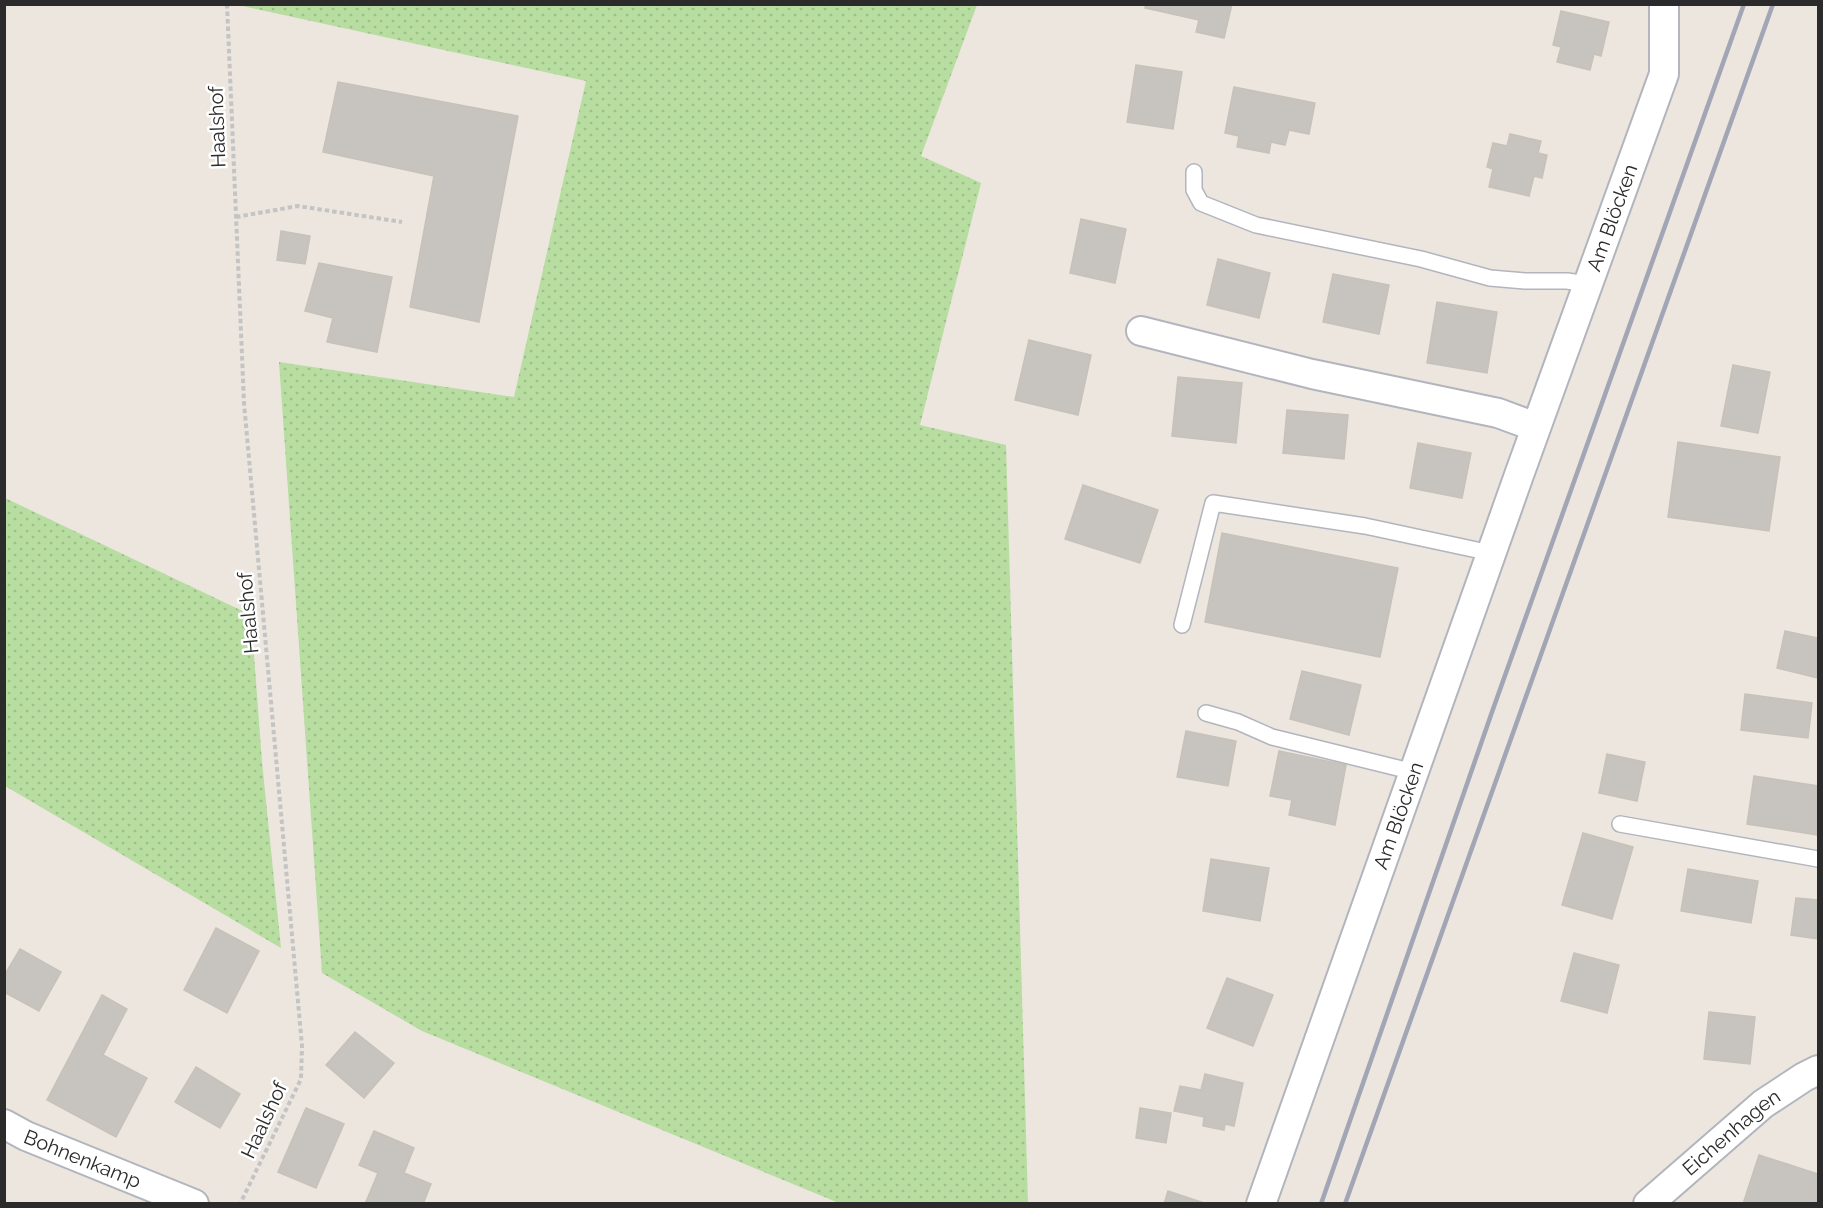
<svg xmlns="http://www.w3.org/2000/svg" width="1823" height="1208" viewBox="0 0 1823 1208" font-family="Raleway,sans-serif">
<defs>
<pattern id="grass-dots" width="8" height="8" patternUnits="userSpaceOnUse" patternTransform="scale(1.5)"><rect width="8" height="8" fill="#b7dda0"/><path d="M2 2h.1M6 6h.1" fill="none" stroke="#9ebe8a" stroke-width="1.8" stroke-linecap="round"/></pattern>
</defs>
<rect width="100%" height="100%" fill="#ece6df"/>
<!-- grass -->
<path fill="url(#grass-dots)" d="M238,5H977L921,156L981,183L920,425L1006,445L1028,1203H839L422,1031L322,973L279,362L514,397L586,81Z
M5,498L251,615L262,762L281,948L5,786Z"/>
<!-- building -->
<path fill="#c7c3be" stroke="#c7c1b8" stroke-width="1.5" d="M1146,4H1232L1224,38L1196,32L1199,20L1145,8Z
M1561,11L1609,22L1601,56L1594,54L1590,70L1557,62L1561,47L1553,45Z
M1136,65L1182,72L1173,129L1127,122Z
M338,82L518,116L479,322L410,307L434,176L323,152Z
M1234,87L1315,103L1309,134L1289,130L1285,145L1271,142L1269,153L1237,147L1239,136L1225,133Z
M1510,134L1541,141L1538,153L1547,155L1542,178L1534,176L1529,196L1489,187L1493,169L1487,167L1493,143L1507,146Z
M1081,219L1126,229L1115,283L1070,273Z
M281,231L310,236L305,264L277,260Z
M1218,259L1270,273L1259,318L1207,305Z
M319,263L392,277L377,352L327,342L333,318L305,311Z
M1333,274L1389,285L1379,334L1323,322Z
M1437,302L1497,312L1487,373L1427,363Z
M1029,340L1091,355L1078,415L1015,400Z
M1733,365L1770,372L1758,433L1721,426Z
M1178,377L1242,383L1236,443L1172,436Z
M1287,410L1348,415L1344,459L1283,453Z
M1678,442L1780,457L1769,531L1668,517Z
M1418,443L1471,453L1462,498L1410,488Z
M1083,485L1158,510L1140,563L1065,539Z
M1222,533L1398,568L1380,657L1205,622Z
M1785,631L1818,638V678L1777,668Z
M1302,671L1361,685L1349,735L1290,719Z
M1745,694L1812,703L1808,738L1741,730Z
M1186,731L1236,741L1228,786L1177,777Z
M1279,751L1346,765L1335,825L1289,815L1292,800L1270,796Z
M1607,754L1645,762L1637,801L1599,793Z
M1754,776L1818,786V835L1747,824Z
M1583,833L1633,847L1612,919L1562,905Z
M1211,859L1269,868L1260,921L1203,911Z
M1688,869L1758,881L1751,923L1681,911Z
M1796,898L1818,900V939L1791,935Z
M216,928L259,951L227,1013L184,990Z
M20,949L61,972L39,1011L4,992V976Z
M1574,953L1619,965L1607,1013L1561,1001Z
M1227,978L1273,995L1253,1046L1207,1028Z
M102,995L127,1009L103,1055L147,1078L116,1137L47,1100Z
M1709,1012L1755,1017L1750,1064L1704,1059Z
M355,1032L394,1063L364,1098L326,1065Z
M196,1067L240,1094L220,1128L175,1102Z
M1205,1074L1243,1083L1234,1126L1225,1124L1224,1130L1203,1126L1204,1117L1174,1111L1180,1086L1201,1090Z
M306,1108L344,1124L316,1188L278,1172Z
M1140,1108L1171,1113L1166,1143L1136,1138Z
M374,1131L414,1148L404,1173L431,1184L423,1204H365L378,1173L359,1165Z
M1759,1155L1818,1174V1204H1743Z
M1168,1191L1207,1204H1164Z"/>
<g fill="none" stroke-linecap="round" stroke-linejoin="round">
<!-- lane casing -->
<g stroke="#b2b5bd" stroke-width="18">
<path id="lane" d="M1194,172V190L1201,203L1256,225L1421,259L1490,278L1525,281H1567L1588,284
M1182,625L1213,503L1365,526L1491,553
M1206,713L1238,722L1272,737L1414,772
M1620,824L1818,859"/>
</g>
<!-- street casing -->
<g stroke="#b2b5bd" stroke-width="32">
<g id="street">
<path d="M1141,331L1312,374L1498,413L1536,427"/>
<path id="s1" d="M4,1124L26,1136L194,1204"/>
<path id="s2" d="M1261,1204L1519,475L1664,74V4"/>
<path id="s3" d="M1648,1204L1763,1104L1804,1077L1818,1070"/>
</g>
</g>
<!-- path -->
<path stroke="#c4c4c4" stroke-width="4" stroke-dasharray="4.5 3" stroke-linecap="butt" d="M227,4L244,403L302,1046L301,1079L240,1204
M236,217L298,206L402,222"/>
<!-- lane -->
<use href="#lane" stroke="#fff" stroke-width="15"/>
<!-- street -->
<use href="#street" stroke="#fff" stroke-width="28"/>
<!-- rail -->
<path stroke="#a2a5b4" stroke-width="4.5" d="M1321,1204L1492,712L1744,4
M1345,1204L1773,4"/>
</g>
<g text-anchor="middle" stroke-width="5" stroke-linejoin="round" paint-order="stroke">
<!-- street labels -->
<g font-size="20" fill="#2b2b2b" stroke="#fff">
<text transform="translate(217 127) rotate(-92)" y="7">Haalshof</text>
<text dy="7" stroke="none"><textPath href="#s2" startOffset="1047">Am Blöcken</textPath></text>
<text transform="translate(248 613) rotate(-95)" y="7">Haalshof</text>
<text dy="7" stroke="none"><textPath href="#s2" startOffset="412">Am Blöcken</textPath></text>
<text transform="translate(264 1120) rotate(-65)" y="7">Haalshof</text>
<text dy="7" stroke="none"><textPath href="#s3" startOffset="110">Eichenhagen</textPath></text>
<text dy="7" stroke="none"><textPath href="#s1" startOffset="86">Bohnenkamp</textPath></text>
</g>
</g>
<!-- border -->
<rect width="1823" height="1208" fill="none" stroke="#2b2b2b" stroke-width="12"/>
</svg>
